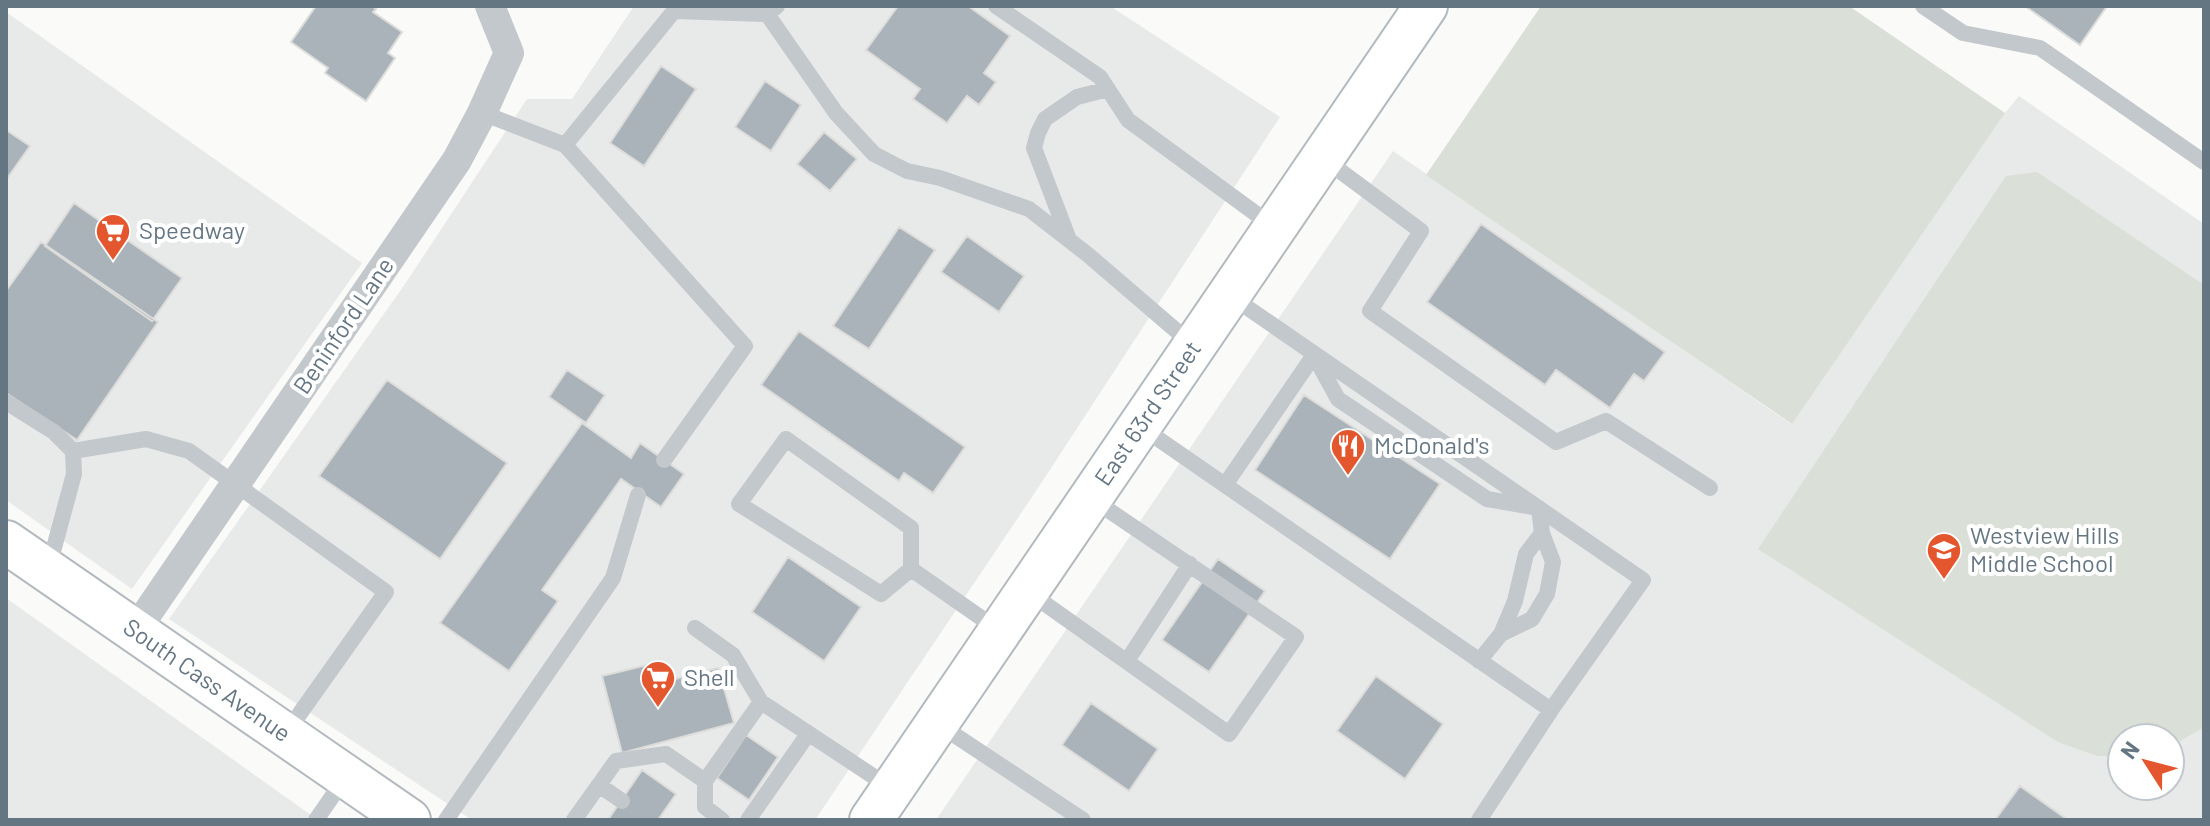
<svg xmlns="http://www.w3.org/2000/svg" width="2210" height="826" viewBox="0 0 2210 826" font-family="Barlow,sans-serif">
<rect width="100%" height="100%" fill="#fafaf8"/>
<!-- built -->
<path fill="#e8e9e9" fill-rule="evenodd" d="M634,6H1110L1280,117L1040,485L815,820H472L169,619L405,284L527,99H572Z
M6,12L362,263L132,589L6,500Z
M2019,96L2204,224V820H936L1393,151L1791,424L2005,113ZM2122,738H2170V786H2122Z
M6,598L318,820H6Z"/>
<!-- green -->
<path fill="#dadfd7" d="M1541,6H1849L2005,113L1792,424L1426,175Z
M2037,172L2204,285V727L2170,747V738H2122V756H2097L2058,742L1758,549L2006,176Z"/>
<!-- building -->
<path fill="#aab3b9" stroke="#dcdcda" stroke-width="2" d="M316,6H372L376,9L373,12L402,32L388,53L395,58L366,101L325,73L328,68L291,42Z
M898,6H968L1010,36L984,73L996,82L979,105L967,96L947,123L913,99L920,89L866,50Z
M2025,6H2107L2080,45Z
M661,66L696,89L644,166L610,143Z
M765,81L801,105L771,151L735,127Z
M6,130L30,146L6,180Z
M824,132L857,159L830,191L797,164Z
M74,203L182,278L152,321L45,246Z
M1481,224L1665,352L1644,381L1634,374L1610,408L1556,370L1545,385L1427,302Z
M899,227L935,250L869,349L833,326Z
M967,236L1024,276L999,312L941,272Z
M41,242L158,322L77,440L6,393V291Z
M799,331L965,447L933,493L904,473L899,481L761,385Z
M567,370L605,395L586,423L549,397Z
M387,380L507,463L440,559L319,476Z
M1304,395L1440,484L1390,559L1255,470Z
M582,423L631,458L640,443L684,474L661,507L621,479L542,590L558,601L509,671L440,623Z
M788,557L861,607L824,661L752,612Z
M1218,559L1265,591L1209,672L1162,640Z
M651,664L656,684L718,668L734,723L622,753L602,676Z
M1376,676L1443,724L1405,779L1337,731Z
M1091,703L1158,749L1129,791L1062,745Z
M746,735L778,757L749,800L717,778Z
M642,770L676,794L658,820H608Z
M2020,786L2065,818L2063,820H1995Z"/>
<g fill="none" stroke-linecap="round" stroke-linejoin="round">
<!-- secondary casing -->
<g stroke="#b3babf" stroke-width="46">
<g id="secondary">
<path id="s1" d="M6,542L409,820"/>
<path id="s2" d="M871,820L1426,6"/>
</g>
</g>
<!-- lane -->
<path stroke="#c3c8cc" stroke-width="16" d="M996,6L1100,77L1128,120L1274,227
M1923,6L1963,33L2040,48L2204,162
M767,14L836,113L874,154L907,171L940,178L1029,209L1087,254L1193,345
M482,113L565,145L674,11L767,14L777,6
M565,145L745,346L664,460
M1324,159L1421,231L1370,311L1556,442L1606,421L1710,488
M1068,237L1034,148L1038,133L1045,119L1077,97L1108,89
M1316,359L1338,399L1487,499L1533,507
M6,402L54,432L73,451L74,474L48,570
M1141,427L1551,710L1643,580L1229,295
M73,451L146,439L189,451L386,592L286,733
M1225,485L1314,355
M911,569L881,594L739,504L786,439L911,528V569L1000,631
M1027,591L1229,734L1296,637L1092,499
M695,628L733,655L761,702L891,788
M1501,634L1532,619L1547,594L1553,562L1542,533
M1127,661L1190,564
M1479,661L1501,634L1515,601L1526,554L1542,533L1539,508
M938,724L1083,820
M599,785L616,761L666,754L705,781
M316,820L345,778
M446,820L613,578L638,495
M574,820L599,785L622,801
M722,820L705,807V781L761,702
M748,820L808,734
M1479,820L1551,710"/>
<!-- street -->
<path stroke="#c3c8cc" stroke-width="30" d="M135,631L457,160L482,113L509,53L490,6"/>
<!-- secondary -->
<use href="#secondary" stroke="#fff" stroke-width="42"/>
</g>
<!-- icons -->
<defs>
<g id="supermarket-pin" transform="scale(1.8)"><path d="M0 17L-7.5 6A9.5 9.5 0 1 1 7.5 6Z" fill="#e4572e" stroke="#fff"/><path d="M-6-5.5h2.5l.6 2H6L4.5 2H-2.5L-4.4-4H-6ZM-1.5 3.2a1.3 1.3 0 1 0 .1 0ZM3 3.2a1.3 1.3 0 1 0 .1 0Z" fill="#fff"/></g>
<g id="restaurant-pin" transform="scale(1.8)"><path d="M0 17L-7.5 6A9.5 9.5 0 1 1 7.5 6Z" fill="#e4572e" stroke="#fff"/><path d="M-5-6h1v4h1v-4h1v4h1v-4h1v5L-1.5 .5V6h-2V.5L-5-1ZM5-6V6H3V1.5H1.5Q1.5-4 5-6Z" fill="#fff"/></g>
<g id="school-pin" transform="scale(1.8)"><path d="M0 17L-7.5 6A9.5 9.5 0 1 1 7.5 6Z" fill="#e4572e" stroke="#fff"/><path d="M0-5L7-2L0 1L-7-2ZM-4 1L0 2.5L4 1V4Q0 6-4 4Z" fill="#fff"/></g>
</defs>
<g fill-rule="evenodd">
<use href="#supermarket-pin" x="113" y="231"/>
<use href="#restaurant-pin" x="1348" y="446"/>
<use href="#school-pin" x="1944" y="550"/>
<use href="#supermarket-pin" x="658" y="678"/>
</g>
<g text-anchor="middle" stroke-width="8" stroke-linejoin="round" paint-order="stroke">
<!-- poi labels -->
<g font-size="24" fill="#657683" stroke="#fff" text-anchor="start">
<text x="139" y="239">Speedway</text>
<text x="1374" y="454">McDonald's</text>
<text x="1970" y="544">Westview Hills<tspan x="1970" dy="28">Middle School</tspan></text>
<text x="684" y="686">Shell</text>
</g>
<!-- street labels -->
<g font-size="24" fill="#657683" stroke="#fff">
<text transform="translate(344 326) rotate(-56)" y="8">Beninford Lane</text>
<text dy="8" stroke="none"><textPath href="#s2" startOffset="492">East 63rd Street</textPath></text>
<text dy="8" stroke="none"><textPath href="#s1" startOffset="244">South Cass Avenue</textPath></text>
</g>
</g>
<!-- border -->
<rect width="2210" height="826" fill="none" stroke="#657683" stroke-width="16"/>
<!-- north arrow -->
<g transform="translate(2146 762) rotate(306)"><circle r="38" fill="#ffffff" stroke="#c1c8cd" stroke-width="2"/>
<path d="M0-6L14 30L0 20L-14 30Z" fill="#e4572e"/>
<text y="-12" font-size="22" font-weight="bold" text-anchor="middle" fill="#657683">N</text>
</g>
</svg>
